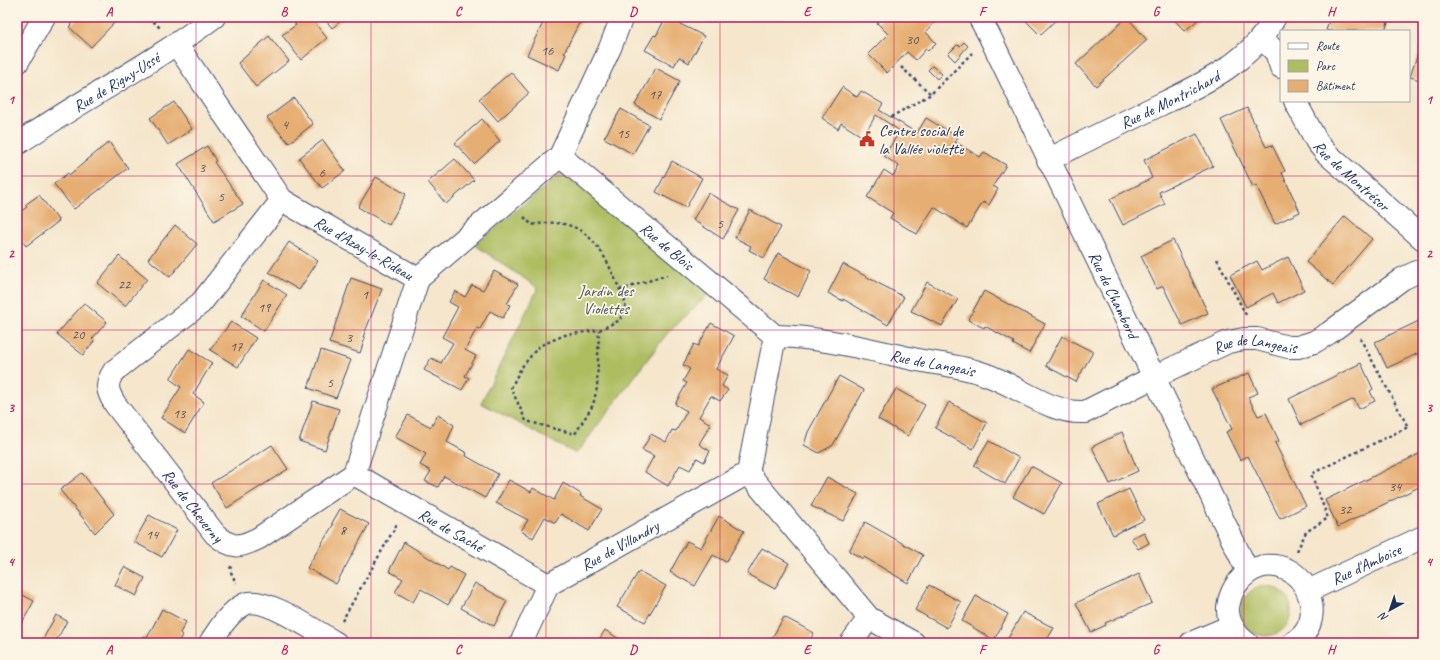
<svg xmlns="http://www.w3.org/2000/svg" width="1440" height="660" viewBox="0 0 1440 660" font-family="Caveat,sans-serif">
<rect width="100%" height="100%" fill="#fcf5e5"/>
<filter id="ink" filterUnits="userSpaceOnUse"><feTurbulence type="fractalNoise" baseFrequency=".025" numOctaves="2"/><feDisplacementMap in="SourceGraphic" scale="8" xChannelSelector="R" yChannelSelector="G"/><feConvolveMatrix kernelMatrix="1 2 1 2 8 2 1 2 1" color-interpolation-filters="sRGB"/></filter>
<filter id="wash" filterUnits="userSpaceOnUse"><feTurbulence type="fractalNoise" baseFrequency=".012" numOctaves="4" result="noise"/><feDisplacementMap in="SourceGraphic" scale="16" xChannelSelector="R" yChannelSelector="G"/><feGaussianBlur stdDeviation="0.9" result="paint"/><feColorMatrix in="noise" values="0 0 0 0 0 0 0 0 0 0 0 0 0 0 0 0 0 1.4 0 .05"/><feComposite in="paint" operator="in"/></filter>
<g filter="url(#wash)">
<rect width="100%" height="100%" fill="#f5e6cc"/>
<!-- green -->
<path fill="#adbd60" stroke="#64765f" d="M564,171L709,294L666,335L576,454L481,403L538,288L475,245Z
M1241 611a25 25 0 1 1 50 0a25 25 0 1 1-50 0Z"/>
<g id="blocks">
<!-- building -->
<path fill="#e6ae72" d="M79,17H116L113,20L116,21L91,47L69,27Z
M302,17H310L327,38L301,60L282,35L296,25L294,23Z
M323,17H346L332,28Z
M546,17H584L580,24L579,23L564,53L566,54L559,70L527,55Z
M666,17L704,36L689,63L679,57L674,66L645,50L654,35L656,36Z
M698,17H712L709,23Z
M884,17H936L938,19L926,32L936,43L928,51L926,49L916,60L907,52L887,73L868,54L888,34L877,23Z
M1022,17H1059L1040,35Z
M1127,17L1147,40L1096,86L1076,64Z
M1171,17H1201L1185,31Z
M1330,17L1352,19V17H1386V19H1389L1385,31H1329L1326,30Z
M269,36L289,61L256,87L238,63Z
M1423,38V81L1410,77Z
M964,42L968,46L955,61L948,54L957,45L960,46Z
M932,66L942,74L937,79L928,70Z
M656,68L680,81L659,119L635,105Z
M511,72L529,93L498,121L479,99Z
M842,87L857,97L861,91L883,104L879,110L917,133L926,118L958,137L955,142L980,157L984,152L1006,165L993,186L998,189L989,205L983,202L967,228L934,207L917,234L890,218L893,213L867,197L884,170L893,176L899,166L884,156L900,131L876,115L863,137L841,123L838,129L822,118Z
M294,98L313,124L289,143L267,118Z
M174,102L192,129L168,145L150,118Z
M1247,108L1266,147L1272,145L1285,171L1282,173L1300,212L1275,224L1256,185L1253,187L1221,120Z
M621,109L649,125L633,154L604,138Z
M482,119L500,141L474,164L455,143Z
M1197,134L1213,166L1159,192L1165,204L1123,225L1110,199L1152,178L1144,160Z
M323,140L345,171L322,188L299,158Z
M109,142L128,168L74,209L54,184L68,173L69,175Z
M207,146L216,161L214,162L243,204L214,221L178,164Z
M455,159L474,180L446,204L428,182Z
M672,161L702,178L686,208L656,192Z
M376,177L406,194L389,225L358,207Z
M708,193L739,210L723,239L693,220Z
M39,195L59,221L26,246L17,234V214L27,207L25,205Z
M750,210L781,227L764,258L749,250L751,246L735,238Z
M1345,216L1372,239L1333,285L1306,262Z
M175,225L197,244L170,277L148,259Z
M1173,240L1208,313L1182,325L1163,286L1157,289L1141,256Z
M289,242L318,261L299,290L269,272Z
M778,253L811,271L798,297L764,279Z
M119,256L147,279L125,306L97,283Z
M1288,257L1304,290L1278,303L1273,293L1246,307L1230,275L1257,261L1262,270Z
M843,264L904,297L888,325L843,299V301L828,293Z
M494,271L518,284L507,304L510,305L503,318L490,311L480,329L477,328L465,350L476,356L465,376L469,378L462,390L424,370L431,358L441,363L453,343L442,337L458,307L449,302L455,291L465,297L472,285L483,290Z
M351,278L382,289L363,337L365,338L360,353L329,343Z
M264,280L287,295L264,331L241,316Z
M927,282L958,299L942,326L911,311Z
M984,291L1045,324L1029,353L1013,344L1014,342L985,326L984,328L968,320Z
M84,303L107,322L92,339L94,341L83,355L57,334Z
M1423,319V351L1387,368L1375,342Z
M231,322L256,338L238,367L210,350Z
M711,323L734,336L716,369L728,375L722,386L728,390L720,401L711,396L699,417L711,424L699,444L710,451L704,462L697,458L690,470L680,465L668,486L645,472L654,456L642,450L651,434L666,442L672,430L676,431L687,411L675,404L687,383L683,381L690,369L683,365L694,344L698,346Z
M1062,336L1093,352L1076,382L1046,366Z
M189,349L212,363L193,394L204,402L185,433L161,418L181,387L170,379Z
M321,350L351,360L336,398L308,388Z
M1361,363L1373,389L1370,391L1375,401L1359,409L1354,399L1301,425L1289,399Z
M1249,373L1258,393L1248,397L1258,416L1266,413L1279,441L1275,443L1306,506L1280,519L1248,456L1240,460L1226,432L1232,429L1212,389Z
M839,376L864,390L833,445L819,453L804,445L808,432Z
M896,389L925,405L908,436L878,419Z
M313,401L339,409L325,450L299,441Z
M949,402L987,423L973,449L935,428Z
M408,415L431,427L438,415L454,425L447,442L467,453L466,456L498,474L485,498L444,476L438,487L425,481L431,471L420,465L426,454L395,437Z
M1122,432L1138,471L1110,484L1092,447Z
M989,441L1019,458L1005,484L974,466Z
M272,445L288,469L227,508L211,483Z
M1423,452V485L1338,527L1325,500Z
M1031,466L1062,483L1044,514L1013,497Z
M82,473L114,514L95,533L60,490Z
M827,477L858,494L843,521L811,506Z
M509,480L531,492L533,488L554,500L563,483L581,494L580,496L602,509L589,531L561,514L555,523L545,517L533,538L521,531L528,520L496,503Z
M1129,489L1144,520L1113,535L1098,504Z
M340,509L369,524L336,584L307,568L333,525L332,523Z
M149,515L177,530L162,557L134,542Z
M719,516L744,531L726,562L713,555L695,586L670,572L687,541L701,548Z
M865,522L923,555L908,583L864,557L863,559L849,551Z
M1144,532L1149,543L1138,549L1131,538Z
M404,542L448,570L450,567L464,575L448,605L421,589L413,602L395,592L403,579L389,571Z
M762,548L789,563L775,589L747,574Z
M124,567L145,578L136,596L115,585Z
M639,571L666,586L645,622L617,607Z
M1139,574L1152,603L1105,623L1106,625L1091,632L1076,603Z
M475,583L507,601L494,626L461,608Z
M929,585L961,602L947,628L915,610Z
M17,592L34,601L22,623L17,621Z
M976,596L1008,614L994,640L962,621Z
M162,609L186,622L180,633L182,635L178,643H140L144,636L147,638Z
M1023,612L1054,628L1045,643L1006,642Z
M56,615L67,621L55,643H45L42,641Z
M784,617L814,633L808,643H769Z
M605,630L616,637L628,643H597Z"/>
</g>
</g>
<g filter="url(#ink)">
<use href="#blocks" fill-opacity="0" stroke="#3c4a6e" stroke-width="1"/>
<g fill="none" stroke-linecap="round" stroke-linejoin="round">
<!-- minor casing -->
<g stroke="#3c4a6e" stroke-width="24">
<g id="minor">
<path id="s1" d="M979,17L989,35L1248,572"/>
<path d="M1261,38L1276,52L1281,67"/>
<path id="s2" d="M177,45L282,200L418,279L560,156L610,48L622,17"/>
<path d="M17,63L44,17"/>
<path id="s3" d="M1295,101L1317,142L1325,152L1423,239"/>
<path id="s4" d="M17,144C82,100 152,64 214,17"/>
<path id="s5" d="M560,156L775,336"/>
<path id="s6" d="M1048,160C1079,144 1110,129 1141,114C1189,90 1249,67 1275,17"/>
<path id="s7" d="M282,200L201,303L114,371C105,384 107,391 115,404L215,534C232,549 239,548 259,538L354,474L418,279"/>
<path id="s8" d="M354,474L548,585"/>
<path id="s9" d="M1308,591L1423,537"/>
<path d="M210,643C219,629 229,612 245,604C264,595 318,633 336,643"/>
<path id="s10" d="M521,643L548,585L748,473"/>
<path d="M851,643L869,618"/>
<path id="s11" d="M914,643L869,618L748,473L775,336C822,337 867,349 913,359C936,364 962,366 984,374C1018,385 1049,414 1085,412L1154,377L1228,342L1244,339H1257L1288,347H1298L1314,342L1329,333L1402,279L1423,269"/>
<path d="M1191,643L1231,626"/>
<path d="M1247,643C1236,636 1227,621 1228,607C1232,578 1259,556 1288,570C1310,581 1321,616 1302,636C1300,638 1296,641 1293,643"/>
</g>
</g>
<!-- path -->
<path stroke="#3c4a6e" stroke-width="2.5" stroke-dasharray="3 3" stroke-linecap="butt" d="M149,17L160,28
M901,67L931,94L972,53
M891,117L931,94
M524,217L532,225C593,212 606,259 626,304L620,320L599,330L565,335L539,346L521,368L511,388L526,421L575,434L593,405L597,388L599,330
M1217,259L1247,317
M620,290L667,275
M1297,551L1306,532L1328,518L1311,474L1408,427L1360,338
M231,566L230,570L236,583
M342,621L397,524"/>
<!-- minor -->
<use href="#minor" stroke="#fff" stroke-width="22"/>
</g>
</g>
<!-- grid -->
<path fill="none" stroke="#c2185b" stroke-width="1" stroke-opacity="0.55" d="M196,17V643M371,17V643M546,17V643M720,17V643M894,17V643M1069,17V643M1244,17V643M17,176H1423M17,330H1423M17,484H1423"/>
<!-- icons -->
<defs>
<g id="civic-bare" transform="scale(1.2)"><path d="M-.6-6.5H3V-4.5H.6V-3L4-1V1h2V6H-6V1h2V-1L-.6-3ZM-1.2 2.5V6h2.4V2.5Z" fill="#c8321e" stroke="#fcf5e5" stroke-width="2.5" paint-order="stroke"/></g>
</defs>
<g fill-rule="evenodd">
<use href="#civic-bare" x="867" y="139"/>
</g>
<g text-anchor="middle" stroke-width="3.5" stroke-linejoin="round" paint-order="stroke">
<!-- number labels -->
<g font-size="14" fill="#4e4f63">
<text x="912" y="44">30</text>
<text x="547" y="55">16</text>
<text x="655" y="99">17</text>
<text x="285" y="129">4</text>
<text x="623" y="138">15</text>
<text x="202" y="172">3</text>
<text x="322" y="177">6</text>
<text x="221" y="201">5</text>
<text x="720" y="228">5</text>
<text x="124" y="289">22</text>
<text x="365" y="299">1</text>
<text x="264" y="312">19</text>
<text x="78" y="339">20</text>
<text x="349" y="342">3</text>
<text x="236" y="351">17</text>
<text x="330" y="387">5</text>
<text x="179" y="418">13</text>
<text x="1395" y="491">34</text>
<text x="1345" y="514">32</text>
<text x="343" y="535">8</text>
<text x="152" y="539">14</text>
</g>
<!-- street labels -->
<g font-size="16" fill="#1b2f5e" stroke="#fcf5e5">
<text dy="6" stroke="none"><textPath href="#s4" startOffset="117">Rue de Rigny-Ussé</textPath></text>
<text dy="6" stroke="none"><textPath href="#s6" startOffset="136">Rue de Montrichard</textPath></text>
<text dy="6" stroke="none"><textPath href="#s3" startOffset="95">Rue de Montrésor</textPath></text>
<text dy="6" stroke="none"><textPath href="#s5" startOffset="140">Rue de Blois</textPath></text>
<text dy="6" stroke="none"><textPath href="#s2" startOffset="282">Rue d'Azay-le-Rideau</textPath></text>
<text dy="6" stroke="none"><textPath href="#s1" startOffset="309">Rue de Chambord</textPath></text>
<text dy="6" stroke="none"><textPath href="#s11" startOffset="888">Rue de Langeais</textPath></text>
<text dy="6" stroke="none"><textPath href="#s11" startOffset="540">Rue de Langeais</textPath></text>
<text dy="6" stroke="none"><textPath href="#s7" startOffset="405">Rue de Cheverny</textPath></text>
<text dy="6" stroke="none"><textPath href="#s8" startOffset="112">Rue de Saché</textPath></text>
<text dy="6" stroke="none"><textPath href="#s10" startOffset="146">Rue de Villandry</textPath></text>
<text dy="6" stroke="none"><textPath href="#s9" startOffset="64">Rue d'Amboise</textPath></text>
</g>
<!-- poi labels -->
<g font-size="16" fill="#1b2f5e" stroke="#fcf5e5" text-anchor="start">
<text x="879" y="136">Centre social de<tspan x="879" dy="18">la Vallée violette</tspan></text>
</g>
<!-- park labels -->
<g font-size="16" fill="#475a5f" stroke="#fcf5e5">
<text x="606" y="296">Jardin des<tspan x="606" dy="18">Violettes</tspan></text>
</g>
</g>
<!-- margin -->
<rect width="1440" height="660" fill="none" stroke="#fcf5e5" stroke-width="44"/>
<!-- legend -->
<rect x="1280" y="30" width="130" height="72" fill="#fcf5e5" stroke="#a2a6af"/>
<rect x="1288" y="43" width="20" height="6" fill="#ffffff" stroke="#a2a6af"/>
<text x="1316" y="50" font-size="12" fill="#1b2f5e">Route</text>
<rect x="1288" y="60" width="20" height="12" fill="#adbd60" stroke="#a2a6af"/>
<text x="1316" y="70" font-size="12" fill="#1b2f5e">Parc</text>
<rect x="1288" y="80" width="20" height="12" fill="#e6ae72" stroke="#a2a6af"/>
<text x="1316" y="90" font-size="12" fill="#1b2f5e">Bâtiment</text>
<!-- north arrow -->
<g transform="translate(1390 610) rotate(220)" stroke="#fcf5e5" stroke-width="3" paint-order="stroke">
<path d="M0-3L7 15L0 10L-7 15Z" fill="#1b2f5e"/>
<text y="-6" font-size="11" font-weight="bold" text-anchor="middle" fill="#1b2f5e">N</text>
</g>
<rect x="22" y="22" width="1396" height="616" fill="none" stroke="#c2185b" stroke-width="1.5"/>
<g font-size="13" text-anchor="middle" font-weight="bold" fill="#c2185b">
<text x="109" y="16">A</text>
<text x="284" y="16">B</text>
<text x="458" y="16">C</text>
<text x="633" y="16">D</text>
<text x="807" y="16">E</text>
<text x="982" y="16">F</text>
<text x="1156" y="16">G</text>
<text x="1331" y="16">H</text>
<text x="11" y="104">1</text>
<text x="1429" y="104">1</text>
<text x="11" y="258">2</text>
<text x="1429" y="258">2</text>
<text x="11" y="412">3</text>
<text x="1429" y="412">3</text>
<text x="11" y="566">4</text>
<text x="1429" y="566">4</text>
<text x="109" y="654">A</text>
<text x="284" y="654">B</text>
<text x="458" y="654">C</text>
<text x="633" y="654">D</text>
<text x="807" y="654">E</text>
<text x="982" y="654">F</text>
<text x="1156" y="654">G</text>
<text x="1331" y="654">H</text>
</g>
</svg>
